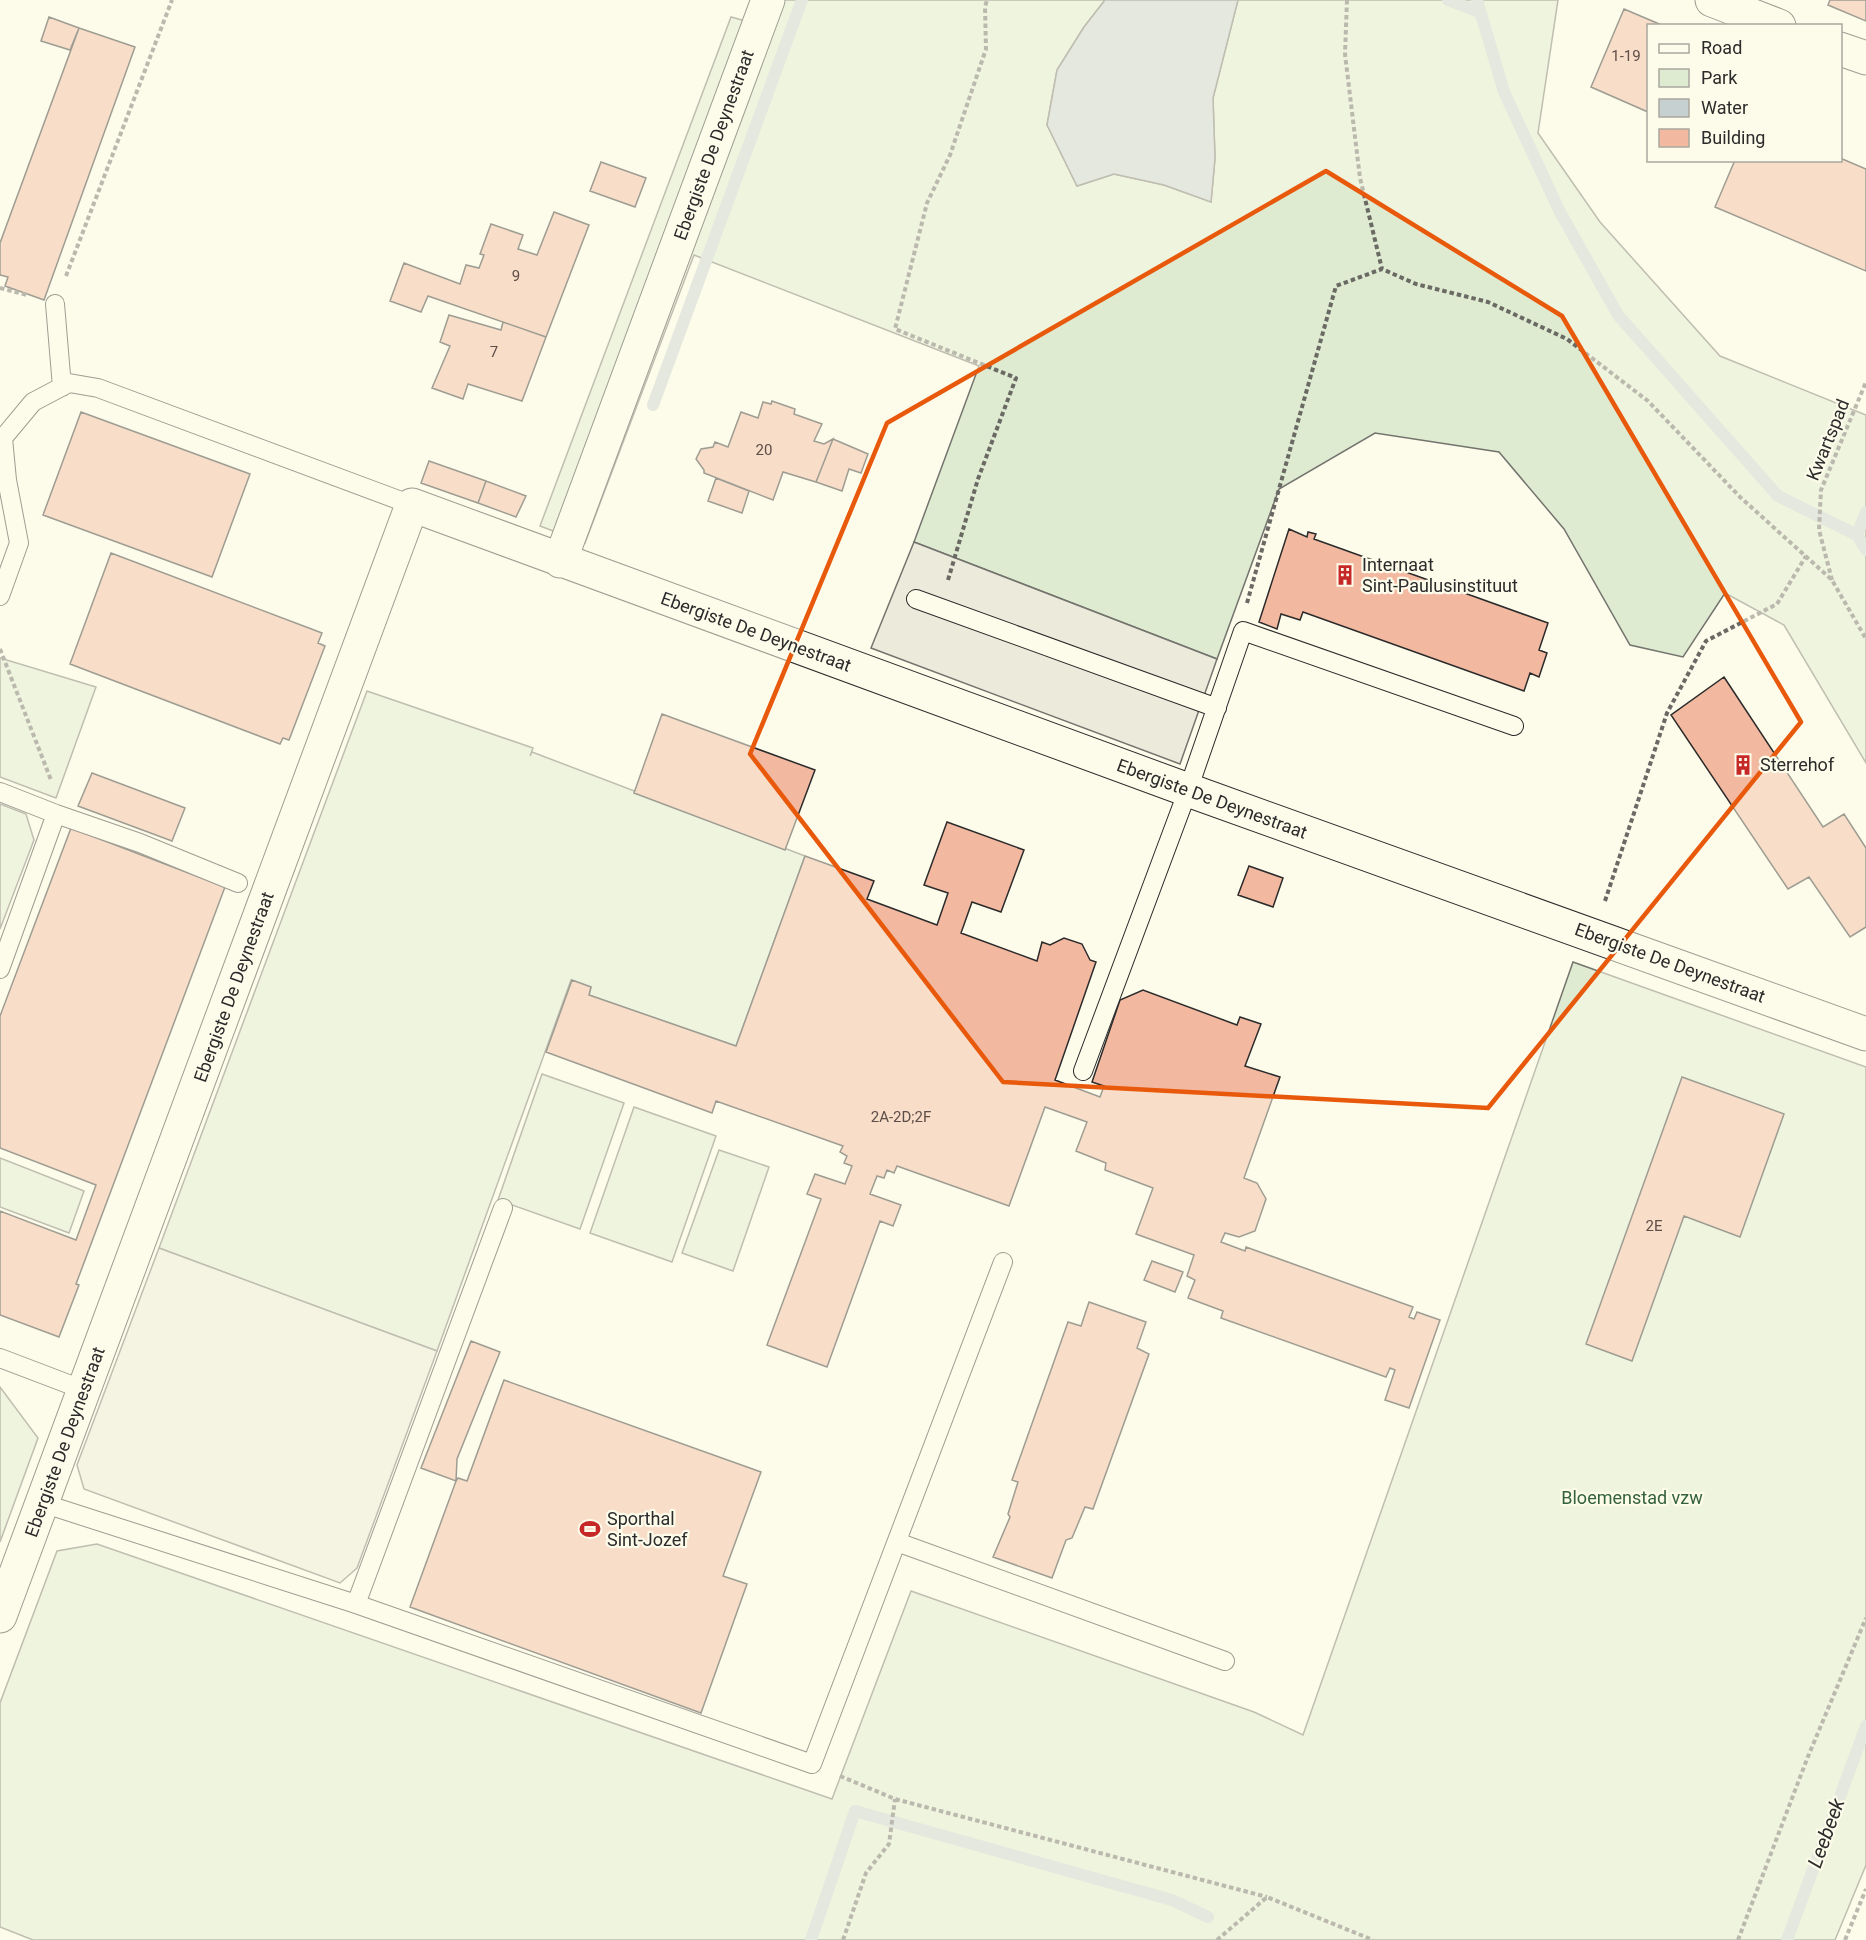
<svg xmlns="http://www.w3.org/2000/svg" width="1866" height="1940" viewBox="0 0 1866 1940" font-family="Roboto,sans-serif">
<rect width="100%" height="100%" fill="#fdfbea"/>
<!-- green -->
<path fill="#deebd1" stroke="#74746e" stroke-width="1.5" d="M777,0H1105L1084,27L1057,70L1047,125L1077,186L1114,174L1164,185L1211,202L1215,158L1213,98L1238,0H1558L1538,133L1600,222L1720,356L1866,415V763L1784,625L1725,593L1683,657L1630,645L1564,529L1499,452L1375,433L1279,489L1217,659L914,542L979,366L694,255L585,543L540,526L731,17L767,27Z
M0,658L96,687L56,798L0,777Z
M367,691L533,748L530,756L532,752L805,856L736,1046L589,995L591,987L571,980L437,1351L159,1248Z
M0,804L26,814L34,840L0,929Z
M1573,962L1866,1067V1865L1835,1940H33L0,1927V1703L57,1551L97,1544L832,1799L911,1591L1254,1712L1303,1735Z
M542,1074L624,1103L580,1229L498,1200Z
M634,1107L716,1136L672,1262L590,1233Z
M719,1150L769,1167L733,1271L682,1253Z
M0,1158L84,1191L69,1233L0,1207Z
M0,1387L38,1438L0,1542Z"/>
<!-- parking -->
<path fill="#eceadb" stroke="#74746e" stroke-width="1.5" d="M914,542L1217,659L1180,764L871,648Z
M159,1248L437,1351L357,1568L340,1583L84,1489L77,1465Z"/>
<!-- water -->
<path fill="#c7d0d0" stroke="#74746e" stroke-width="1.5" d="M1105,0H1238L1213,98L1215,158L1211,202L1164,185L1114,174L1077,186L1047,125L1057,70L1084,27Z"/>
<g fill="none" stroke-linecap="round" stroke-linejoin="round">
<!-- stream -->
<path stroke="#c7d0d0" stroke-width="12" d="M1448,0L1479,12
M1477,0L1504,92L1560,212L1618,315L1778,496L1857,535
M653,405L802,0
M1866,512L1857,535L1866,550
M811,1940L855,1811L1172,1900L1208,1917
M1787,1940L1866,1726"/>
</g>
<!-- building -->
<path fill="#f2b8a0" stroke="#2b2b2b" stroke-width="1.5" d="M1830,0H1866V21L1828,5Z
M1624,9L1664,26H1648V112L1591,87Z
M49,17L79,28L70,50L41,41Z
M79,28L135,47L44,300L5,286L8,277L0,275V243Z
M1840,158L1866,169V271L1715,207L1735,160H1840Z
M601,162L646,178L635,207L590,191Z
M554,212L589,225L546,337L428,296L421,312L390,301L404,263L460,284L466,265L479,268L484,255L480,254L491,224L523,235L518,249L537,255Z
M449,315L501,330L503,322L546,337L522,401L468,384L463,399L432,388L450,346L440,342Z
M772,401L795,409L794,414L822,424L814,441L824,444L833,439L816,482L783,472L773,500L704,473V470L696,459L701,449L713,447L715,442L728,447L741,412L758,418L763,402L771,404Z
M81,412L250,474L212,577L43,515Z
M833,439L868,454L861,473L849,469L842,491L816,482Z
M429,461L486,481L478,503L421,483Z
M716,478L749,491L742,513L708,501Z
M486,481L526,496L516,517L478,503Z
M1289,529L1307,537L1308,532L1316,534L1314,539L1548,623L1539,650L1547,653L1539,677L1530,673L1524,691L1303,612L1300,620L1281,614L1277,629L1259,622Z
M111,553L322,633L318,643L325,646L289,740L283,738L280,744L70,664Z
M1724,677L1823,827L1844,814L1866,848V927L1850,937L1809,877L1788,889L1671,715Z
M662,714L815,770L785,850L634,793Z
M92,773L185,808L172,841L78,806Z
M947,822L1024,850L1001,912L972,902L961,933L1037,961L1042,942L1050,945L1064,938L1082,944L1090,960L1096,962L1055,1080L1100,1097L1104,1086L1092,1082L1120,1000L1143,990L1237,1025L1240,1017L1261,1024L1245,1066L1280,1077L1244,1178L1257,1183L1266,1199L1255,1231L1239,1237L1225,1233L1221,1242L1245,1251L1246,1247L1413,1307L1409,1317L1414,1319L1417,1312L1440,1320L1409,1408L1385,1400L1395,1370L1390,1368L1386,1377L1221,1318L1223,1311L1188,1298L1195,1280L1187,1276L1194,1255L1136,1234L1153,1188L1105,1170L1106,1163L1076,1151L1087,1122L1045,1107L1009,1206L897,1166L894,1173L887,1170L884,1178L877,1176L870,1194L901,1205L893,1226L880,1221L827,1367L767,1345L821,1199L807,1194L815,1174L845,1184L852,1166L844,1163L847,1156L840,1152L843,1146L716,1101L712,1113L546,1052L572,980L591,987L589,995L736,1046L805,856L874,881L867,899L937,925L948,893L924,885Z
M71,828L225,887L76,1284L79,1285L59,1337L0,1315V1211L76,1240L96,1185L0,1148V1016Z
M1249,866L1283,878L1273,907L1238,895Z
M1682,1077L1784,1114L1740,1237L1684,1216L1632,1361L1586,1344Z
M1152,1261L1183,1272L1175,1292L1144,1280Z
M1089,1302L1146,1322L1137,1348L1149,1354L1093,1509L1085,1507L1072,1538L1066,1540L1052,1578L993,1557L1010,1517L1008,1514L1018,1482L1012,1480L1068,1322L1081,1326Z
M471,1341L500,1352L457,1459L456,1481L421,1468Z
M504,1380L761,1472L723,1576L747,1584L701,1713L410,1607L456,1481L458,1478L467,1481Z"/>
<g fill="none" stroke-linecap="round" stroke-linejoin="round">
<!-- lane casing -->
<g stroke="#2b2b2b" stroke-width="20">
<path id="lane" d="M55,304L62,387
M0,596L19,543L7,480L3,438L33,402L69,383L98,388L412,505
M916,599L1217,708
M0,792L56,814L0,969
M56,814L140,843L238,883
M1083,1071L1188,790L1243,631L1514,726
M0,1358L84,1390
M42,1503L356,1604L812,1764L1003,1262
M897,1542L1225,1661
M356,1604L503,1208"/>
</g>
<!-- street casing -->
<g stroke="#2b2b2b" stroke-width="35">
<path id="street" d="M1712,0L1779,26
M1840,49L1866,58
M560,561L768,0
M0,1616L412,505L1188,790L1866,1034"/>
</g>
<!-- path -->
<path stroke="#6a6964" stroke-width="4" stroke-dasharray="4.5 3" stroke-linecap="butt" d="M1347,0L1345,54L1360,178L1382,269
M66,276L172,0
M0,288L27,295
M948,580L978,479L1016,378L895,329L927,203L950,155L986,49L985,7L987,0
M1832,580L1819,530L1821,490L1866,382
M1247,603L1336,286L1382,269L1416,284L1488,302L1567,339L1648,401L1740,497L1832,580L1866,639
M0,649L51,780
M1605,901L1667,713L1706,641L1777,604L1806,556
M840,1776L895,1799L1267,1897
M843,1940L866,1873L889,1844L895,1799
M1217,1940L1267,1897L1373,1940
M1738,1940L1807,1759L1866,1618
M1845,1940L1866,1889"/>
<!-- lane -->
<use href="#lane" stroke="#fdfbea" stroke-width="18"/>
<!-- street -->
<use href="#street" stroke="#fdfbea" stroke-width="33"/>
</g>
<!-- marked area -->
<path d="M0 0H1866V1940H0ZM1326,171L1562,316L1801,722L1488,1108L1003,1082L750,754L887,423Z" fill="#fdfbea" fill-opacity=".55" fill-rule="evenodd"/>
<path fill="none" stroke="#e8590c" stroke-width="4.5" stroke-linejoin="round" d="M1326,171L1562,316L1801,722L1488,1108L1003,1082L750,754L887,423Z"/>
<!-- icons -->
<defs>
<g id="building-bare" transform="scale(1.62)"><path d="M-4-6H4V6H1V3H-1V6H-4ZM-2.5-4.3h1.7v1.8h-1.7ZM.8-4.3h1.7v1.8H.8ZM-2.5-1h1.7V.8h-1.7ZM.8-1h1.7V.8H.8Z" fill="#c62828" stroke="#fdfbea" stroke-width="2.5" paint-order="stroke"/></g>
<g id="stadium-bare" transform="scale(1.62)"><path d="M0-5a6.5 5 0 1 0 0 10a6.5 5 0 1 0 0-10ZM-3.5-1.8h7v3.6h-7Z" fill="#c62828" stroke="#fdfbea" stroke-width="2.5" paint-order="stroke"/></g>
</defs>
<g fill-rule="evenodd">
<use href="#building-bare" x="1345" y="575"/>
<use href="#building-bare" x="1743" y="765"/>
<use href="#stadium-bare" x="590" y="1529"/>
</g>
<g text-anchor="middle" stroke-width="4.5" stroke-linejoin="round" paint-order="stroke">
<!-- number labels -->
<g font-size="15" fill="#5d4e48">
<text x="1626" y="61">1-19</text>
<text x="516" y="281">9</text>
<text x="494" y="357">7</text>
<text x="764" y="455">20</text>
<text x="901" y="1122">2A-2D;2F</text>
<text x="1654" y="1231">2E</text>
</g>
<!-- street labels -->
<g font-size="18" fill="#2b2b2b" stroke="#fdfbea">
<text transform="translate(714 145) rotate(-70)" y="6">Ebergiste De Deynestraat</text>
<text transform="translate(1828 440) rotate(-68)" y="6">Kwartspad</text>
<text transform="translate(756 632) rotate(20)" y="6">Ebergiste De Deynestraat</text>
<text transform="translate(1212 799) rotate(20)" y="6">Ebergiste De Deynestraat</text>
<text transform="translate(1670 963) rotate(20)" y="6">Ebergiste De Deynestraat</text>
<text transform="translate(234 987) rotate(-70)" y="6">Ebergiste De Deynestraat</text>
<text transform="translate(65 1442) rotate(-70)" y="6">Ebergiste De Deynestraat</text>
</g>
<!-- poi labels -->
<g font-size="18" fill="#2b2b2b" stroke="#fdfbea" text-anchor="start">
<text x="1362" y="571">Internaat<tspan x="1362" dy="21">Sint-Paulusinstituut</tspan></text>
<text x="1760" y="771">Sterrehof</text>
<text x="607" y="1525">Sporthal<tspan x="607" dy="21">Sint-Jozef</tspan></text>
</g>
<!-- park labels -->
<g font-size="18" fill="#34623c" stroke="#fdfbea">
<text x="1632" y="1504">Bloemenstad vzw</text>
</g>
<!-- water labels -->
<g font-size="20" font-style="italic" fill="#2b2b2b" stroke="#fdfbea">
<text transform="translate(1826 1833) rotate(-70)" y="7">Leebeek</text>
</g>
</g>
<!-- legend -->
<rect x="1647" y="24" width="195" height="138" fill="#fdfbea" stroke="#a9a89e" stroke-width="1.5"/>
<rect x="1659" y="44" width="30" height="9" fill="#fdfbea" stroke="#a9a89e" stroke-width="1.5"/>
<text x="1701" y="54" font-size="18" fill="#2b2b2b">Road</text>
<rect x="1659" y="69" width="30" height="18" fill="#deebd1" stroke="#a9a89e" stroke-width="1.5"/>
<text x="1701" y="84" font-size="18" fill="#2b2b2b">Park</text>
<rect x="1659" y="99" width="30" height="18" fill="#c7d0d0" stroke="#a9a89e" stroke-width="1.5"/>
<text x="1701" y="114" font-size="18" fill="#2b2b2b">Water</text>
<rect x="1659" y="129" width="30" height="18" fill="#f2b8a0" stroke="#a9a89e" stroke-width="1.5"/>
<text x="1701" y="144" font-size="18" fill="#2b2b2b">Building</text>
</svg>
